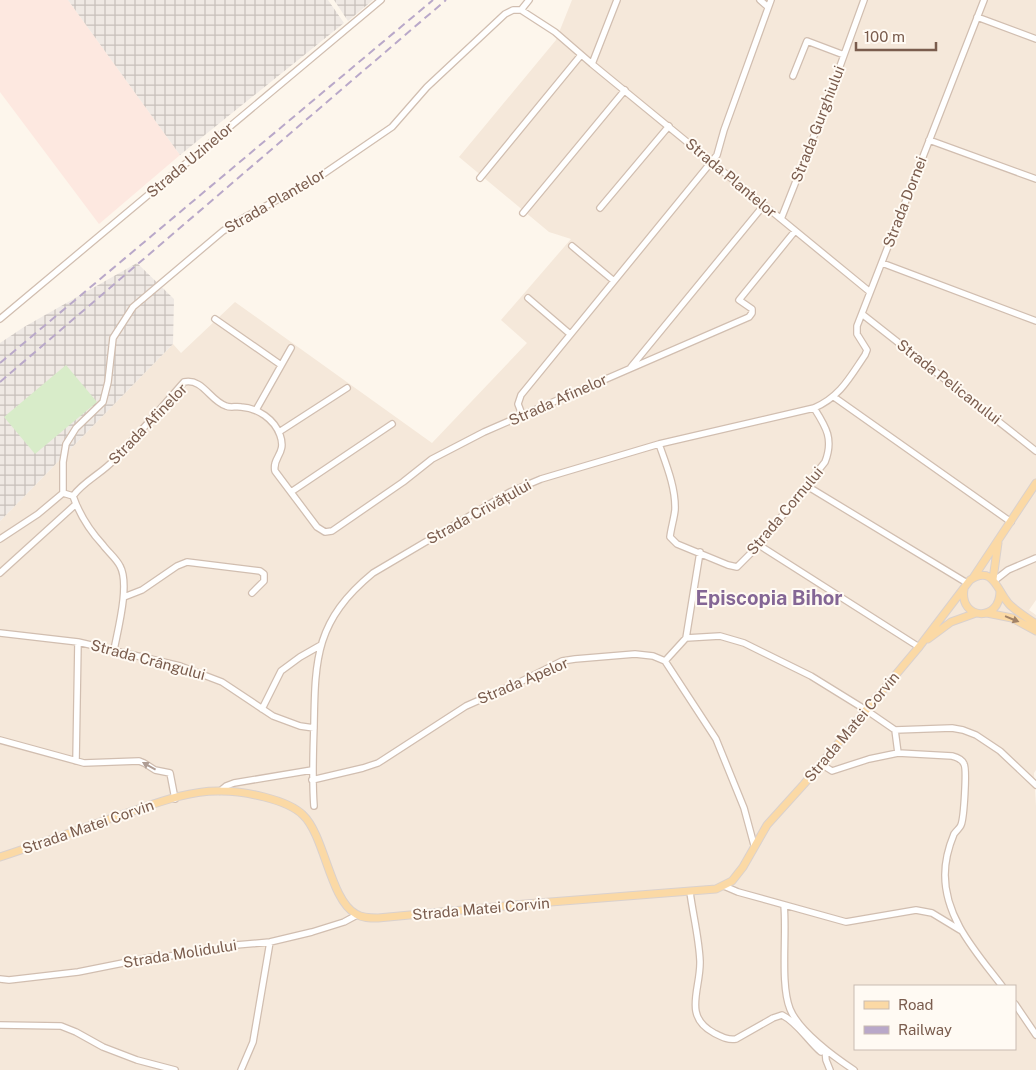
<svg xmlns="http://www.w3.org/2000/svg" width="1036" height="1070" viewBox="0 0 1036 1070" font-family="'Public Sans',sans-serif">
<defs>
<pattern id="industrial-grid" width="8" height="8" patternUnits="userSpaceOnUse" patternTransform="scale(1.25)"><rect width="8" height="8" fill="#efe9e4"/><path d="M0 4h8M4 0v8" fill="none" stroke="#c7c0bb"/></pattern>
</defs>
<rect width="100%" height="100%" fill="#fdf6ec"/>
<!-- residential -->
<path fill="#f5e8da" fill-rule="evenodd" d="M572,0H1036V600L1029,610L1036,615V770L1034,773L1036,806V1070H0V521L173,344L181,353L235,302L432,443L527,343L501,320L571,239L549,232L459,157L556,40ZM855,986H1015V1049H855Z"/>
<!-- commercial -->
<path fill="#fde8e0" d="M0,0H68L180,155L99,224L0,92Z"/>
<!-- industrial -->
<path fill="url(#industrial-grid)" d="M68,0H328L344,23L180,155Z
M334,0H373L348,21Z
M137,263L174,299L173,344L0,521V343L24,327Z"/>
<!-- garden -->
<path fill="#d8ecc9" d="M66,365L97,402L35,454L4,417Z"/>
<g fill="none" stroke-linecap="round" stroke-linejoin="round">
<!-- minor casing -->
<g stroke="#d1beb0" stroke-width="8">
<path id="minor" d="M760,0L768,7
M521,10L529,0
M977,17L1036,39
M592,64L617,0
M793,76L807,41L844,55
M929,140L1036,179
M480,178L581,55
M600,208L669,126
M523,213L625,90
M781,219L823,113L864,0
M572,246L614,281
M882,263L1036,321
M528,298L570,334
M862,314L1036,451
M0,319L381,0
M215,319L281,365
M631,367L764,205
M834,397L1011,522
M256,410L291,348
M523,417L518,404L521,395L717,155L724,130L771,0
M279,432L347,388
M659,444C666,464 676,488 675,510C674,519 671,528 670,537L677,544L728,565L737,567L759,545L825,462C834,439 826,427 814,408
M807,486L967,583
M291,492L392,424
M63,493L73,496C79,513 90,531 103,545C108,552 116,558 120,566C130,584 118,629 114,650
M73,496C84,481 101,474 114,460C138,435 161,408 184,382C203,378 210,401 226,406C230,408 236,406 241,407C258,408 274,419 280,435C287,454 272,457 275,471L317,527L325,532L332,531L403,482L432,459L484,432L749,317L752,313V309L739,300L795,231
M0,539L38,514L63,493V462L66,444L76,428L103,402L108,382L113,338L133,307L223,231L247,216L316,179L392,127L427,87L505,14L513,10H521L555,32L592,64L870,292
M759,545L919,647
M0,573L76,504
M994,581L1008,570L1036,558
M124,597L142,590L177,566L187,562L260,571L264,574V581L252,593
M0,633L78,642L180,666L222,682L273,716L300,726L314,728
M686,638L700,552
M665,661L686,638L720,636L744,643L811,676L866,710L895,730L952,728L963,730L976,735L1000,751L1036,785
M262,709L281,671L300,657L321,645
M895,730L898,753
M0,740L84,763L139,761L144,763L155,770L170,773L175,799
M76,761L78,642
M821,764L832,771L869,759L898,753L952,756C956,757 962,759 964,764C967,769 964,818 961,825C960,828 956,831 954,834C949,846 945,862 945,875C945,919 977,953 1002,986
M312,780L363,768L378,763L466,706L520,682L562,661L575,659L635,654L653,656L665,661L716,739L744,808L754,845
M220,791L226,786L234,783L312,770
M314,806C312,779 313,753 314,726C315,657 316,620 373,573L510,492L541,479L659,444L814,408C840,397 850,377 865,355L867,350L857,334V326L984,0
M724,886L738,892L846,922L916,910L932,913L960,930
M690,892C693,915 699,938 700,961C701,989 682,1016 714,1033C722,1037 727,1040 736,1039L773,1018L782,1015C798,1023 808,1041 821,1052L825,1049L826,1060L830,1070
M784,905C787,934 780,984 790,1009C799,1031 834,1057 854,1070
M0,979L9,980L78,972L153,957L183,955L236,945L270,942L312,932L344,922L357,915
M1015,1004L1036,1035
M0,1025L61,1026L76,1032L103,1047L137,1060L175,1070
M241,1070L253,1042L270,942"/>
</g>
<!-- major casing -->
<g stroke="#dad1cd" stroke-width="9">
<path id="major" d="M973,578L1036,483
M993,579L998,543
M964,589C959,620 1000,623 1000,591
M987,613L1012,618L1036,631
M928,639L951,622L976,613
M0,857C46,842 90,825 136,810C162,801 193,790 221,791C243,791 287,799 303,815C325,836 330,900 356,914C362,918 370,918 378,918L525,904L716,889L732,881L743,867L767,825L804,784L919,647L970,580C994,564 997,592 1010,605C1018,612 1027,618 1036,624"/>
</g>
<!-- minor -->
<use href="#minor" stroke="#fff" stroke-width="5.5"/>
<!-- major -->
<use href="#major" stroke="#fbd9a5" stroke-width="7"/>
<!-- rail -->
<path stroke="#b9a8c9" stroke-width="2" stroke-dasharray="8 5" stroke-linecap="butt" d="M0,363L433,0
M0,382L446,0"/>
</g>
<!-- one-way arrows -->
<defs><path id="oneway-solid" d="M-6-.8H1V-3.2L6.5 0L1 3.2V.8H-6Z" transform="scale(1.25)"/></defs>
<use fill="#a18267" href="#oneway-solid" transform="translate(1012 619) rotate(22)"/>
<use fill="#af9d94" href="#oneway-solid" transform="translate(149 766) rotate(-151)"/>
<g text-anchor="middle" stroke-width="4" stroke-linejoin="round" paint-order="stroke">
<!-- street labels -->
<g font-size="15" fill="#7a5c4d" stroke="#fffaf3">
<text transform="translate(818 124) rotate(-69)" y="5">Strada Gurghiului</text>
<text transform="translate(190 160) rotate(-40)" y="5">Strada Uzinelor</text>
<text transform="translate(731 178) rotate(40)" y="5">Strada Plantelor</text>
<text transform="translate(275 201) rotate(-30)" y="5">Strada Plantelor</text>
<text transform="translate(905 202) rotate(-69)" y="5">Strada Dornei</text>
<text transform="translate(949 382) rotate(38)" y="5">Strada Pelicanului</text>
<text transform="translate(558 400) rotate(-24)" y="5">Strada Afinelor</text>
<text transform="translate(148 424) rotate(-46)" y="5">Strada Afinelor</text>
<text transform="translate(785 511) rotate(-50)" y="5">Strada Cornului</text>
<text transform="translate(479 512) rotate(-29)" y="5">Strada Crivățului</text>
<text transform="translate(148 660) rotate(15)" y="5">Strada Crângului</text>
<text transform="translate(523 681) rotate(-23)" y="5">Strada Apelor</text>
<text transform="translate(852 727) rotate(-50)" y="5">Strada Matei Corvin</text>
<text transform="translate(88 827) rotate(-19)" y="5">Strada Matei Corvin</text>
<text transform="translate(481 909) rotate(-5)" y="5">Strada Matei Corvin</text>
<text transform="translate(180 954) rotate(-9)" y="5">Strada Molidului</text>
</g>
<!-- district labels -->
<g font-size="20" font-weight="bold" fill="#846695" stroke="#fffaf3">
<text x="769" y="605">Episcopia Bihor</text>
</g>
</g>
<!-- legend -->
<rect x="854" y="985" width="162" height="65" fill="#fffaf3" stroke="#cabbb1"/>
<rect x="864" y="1001" width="25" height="8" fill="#fbd9a5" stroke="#cabbb1"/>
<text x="898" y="1010" font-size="15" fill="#7a5c4d">Road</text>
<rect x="864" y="1026" width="25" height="8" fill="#b9a8c9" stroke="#cabbb1"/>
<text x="898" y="1035" font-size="15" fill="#7a5c4d">Railway</text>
<!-- scale -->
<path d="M856 42v8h80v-8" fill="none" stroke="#7a5c4d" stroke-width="2.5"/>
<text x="864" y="42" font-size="15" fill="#7a5c4d" stroke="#fffaf3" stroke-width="4" paint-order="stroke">100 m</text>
</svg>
